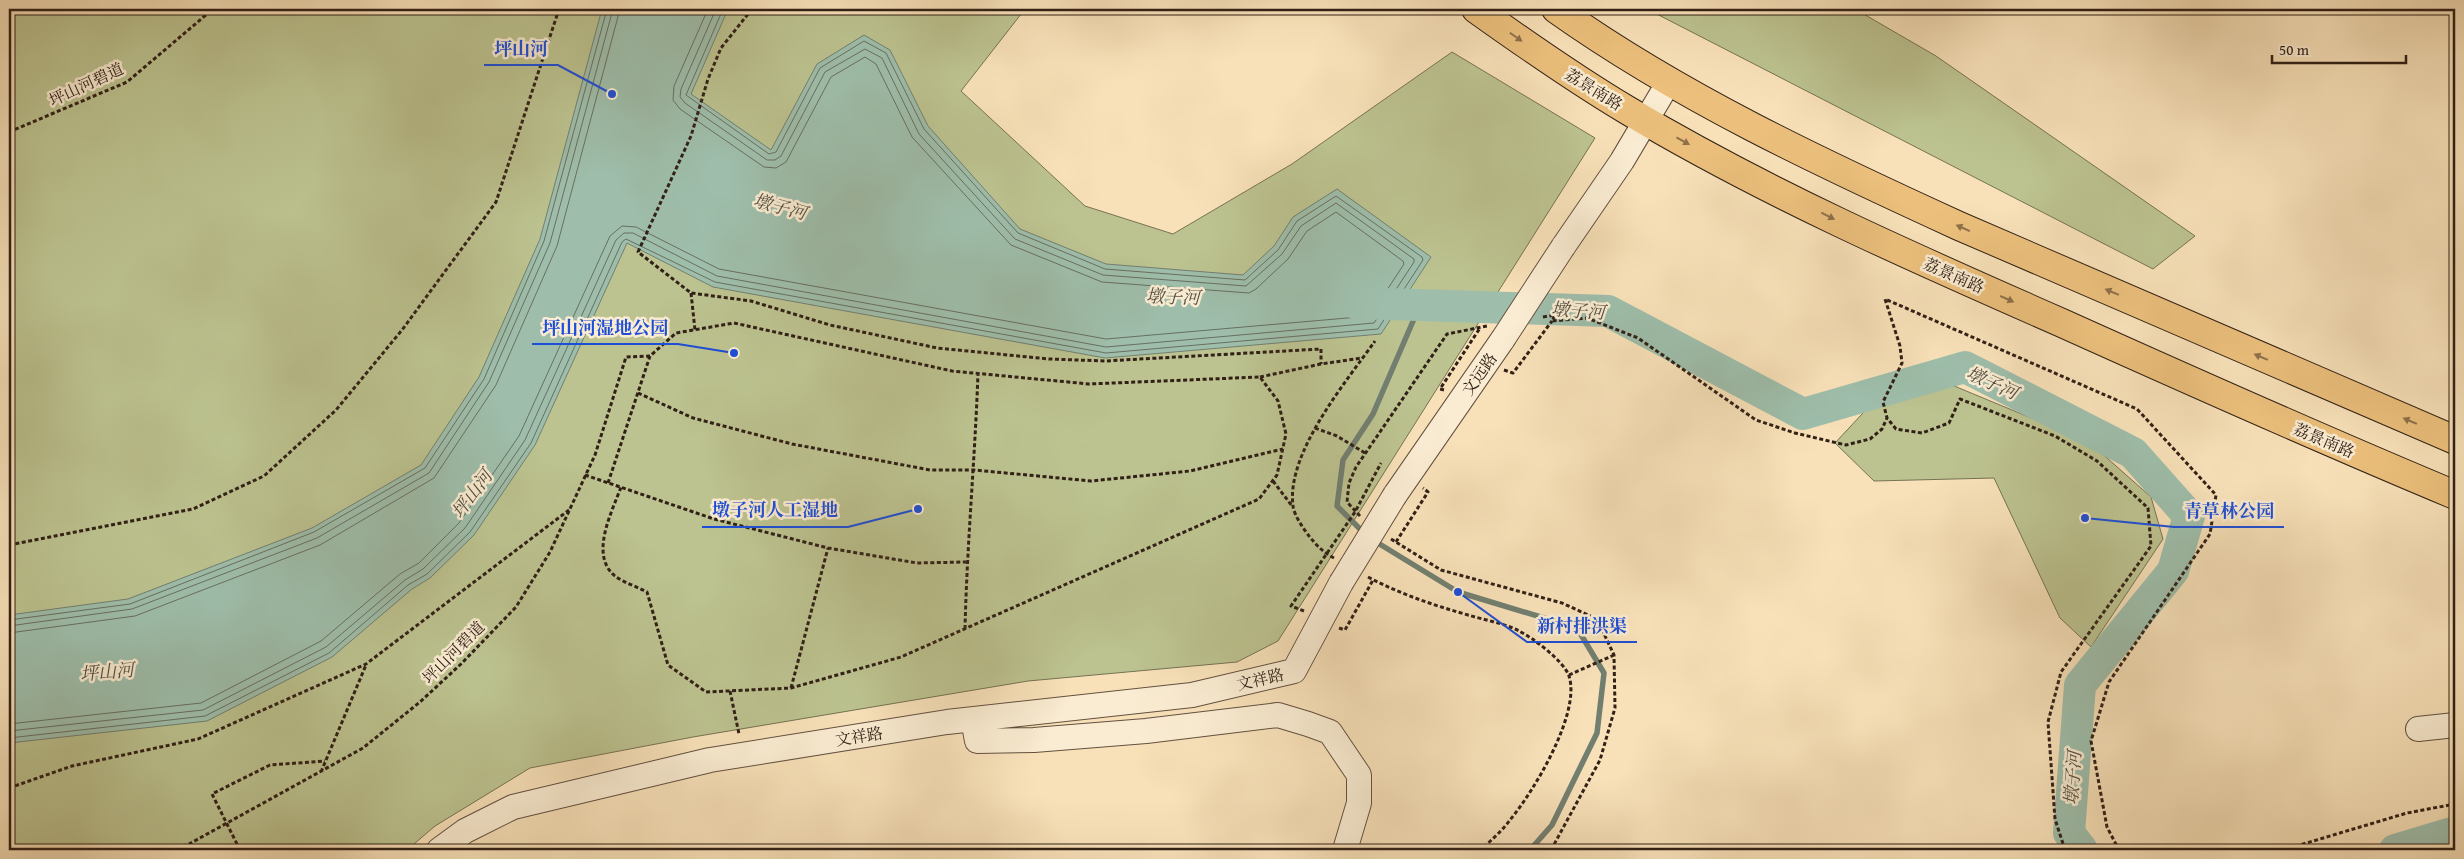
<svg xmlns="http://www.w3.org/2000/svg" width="2464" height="859" viewBox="0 0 2464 859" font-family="'Gentium Book Plus','Noto Serif SC',serif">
<rect width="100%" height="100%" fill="#f8e1b9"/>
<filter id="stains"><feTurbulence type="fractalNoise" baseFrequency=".004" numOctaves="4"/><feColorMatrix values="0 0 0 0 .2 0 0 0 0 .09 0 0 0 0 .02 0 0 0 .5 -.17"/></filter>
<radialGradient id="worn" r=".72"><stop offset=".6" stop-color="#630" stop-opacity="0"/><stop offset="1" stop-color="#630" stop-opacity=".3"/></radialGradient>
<!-- green -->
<path fill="#bcc390" stroke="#767254" d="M9,9H1025L961,91L1085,206L1173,234L1292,164L1452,52L1595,138L1278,641L1237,662L1028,681L693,737L530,768L435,826L407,850H9Z
M1647,9H1855L1936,56L2195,236L2153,269Z
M1947,383L2089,442L2151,497L2163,539L2091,647L2060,618L1994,478L1874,481L1835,443L1876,399Z"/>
<!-- water -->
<path fill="#9ebeab" stroke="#727f70" d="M602,9H728L691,94L771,150L817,64L864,35L890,50L928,126L1020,229L1106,264L1243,275L1274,246L1293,217L1337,189L1431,257L1381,334L1105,358L713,287L627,243L535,445L474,535L430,578L412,589L332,657L207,721L9,743V615L128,599L312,528L421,465L479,377L540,239Z"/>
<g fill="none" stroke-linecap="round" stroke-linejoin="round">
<!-- shore -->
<path stroke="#686f61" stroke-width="1" d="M9,620L130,604L314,532L425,468L484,379L544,241L607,9
M9,626L132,609L317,538L429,473L489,382L550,243L613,9
M9,633L135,616L320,545L434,478L496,385L557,246L620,9
M9,724L201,703L321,641L400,574L419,563L459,523L519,436L610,236L622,226L636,227L719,269L1106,339L1370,316L1404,264L1403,261L1336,212L1307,231L1288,259L1256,289L1249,293L1102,282L1011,245L912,137L876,64L865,57L831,77L786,162L776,168L764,167L680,109L673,100L674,86L708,9
M9,731L203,710L326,647L405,580L423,569L465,528L525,440L616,240L624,233H633L717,276L1106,347L1374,323L1414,262V259L1336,203L1301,226L1282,254L1246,286L1103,275L1015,239L919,134L882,58L865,49L825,72L781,156L775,160H767L685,103L680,97L681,89L716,9
M9,738L205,716L329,653L408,585L427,574L470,532L531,443L622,242L626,239L715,282L1106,353L1378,329L1423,260L1422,257L1336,196L1297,221L1278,250L1245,280L1105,269L1018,233L924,129L886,53L864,41L820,68L776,152L769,154L686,95L723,9"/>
<!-- stream -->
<path stroke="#727f70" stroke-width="5.5" d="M1366,535L1337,506L1343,460L1373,414L1420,305
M1373,540L1458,592L1577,628L1604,673L1597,733L1552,825L1530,850"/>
<!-- river -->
<path stroke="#9ebeab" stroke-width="32" d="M1356,303L1608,311L1803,414L1965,367L2133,453L2189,516L2173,571L2080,685L2069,833L2082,850
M2395,850L2455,832"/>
<!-- minor casing -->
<g stroke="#635040" stroke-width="26">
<path id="minor" d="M1563,247L1622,161L1670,80
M1395,495L1503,339
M973,719L977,741L1034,740L1146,731L1278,715L1308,724L1330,732L1359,775V803L1345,850
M2418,729L2455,725
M439,850L465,831L513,807L710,760L947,722L1192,695L1294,671L1341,583"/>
</g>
<!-- major casing -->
<g stroke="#312017" stroke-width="30">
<path id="major" d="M1476,9C1525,44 1575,79 1627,110C1766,193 1914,258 2062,323C2193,382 2323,440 2455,495
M1556,9C1680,97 1821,163 1959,226L2455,440"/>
</g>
<!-- path -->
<path stroke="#312017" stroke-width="3" stroke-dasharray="4 2.5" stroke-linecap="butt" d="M752,9L721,48L708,79L691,136L638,252L691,293L751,301L830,325L937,348L1049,359L1105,361L1321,349V364
M9,132L127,82L213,9
M691,293L695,330
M1543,317L1555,315L1552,321L1587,318L1638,338L1756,420L1795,433L1846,445L1870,439L1882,429L1887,418
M1504,370L1513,373L1552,321
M1260,377L1321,364L1362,358
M1444,390L1440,389L1480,328
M638,393L693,418L792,444L930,470H974L1091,481L1190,471L1283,449
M1315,428L1337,436L1365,453
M585,475L714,519L828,548L917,563L966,562
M1273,481L1292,506
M608,483L650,356
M1360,516L1347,502L1349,483L1356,467L1447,334L1487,326
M1391,539L1441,570L1562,603L1597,619L1614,655L1615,708L1600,760L1551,850
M1396,542L1428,492L1423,488
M9,545L193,509L264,476L336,410L402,330L496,202L559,9
M1334,558C1323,552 1317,546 1309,536C1303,528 1294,515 1293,506C1286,453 1346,382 1375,341
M1368,577C1400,594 1433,605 1468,615C1484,620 1504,623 1519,631C1533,638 1564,661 1569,676C1581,713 1534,791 1510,820C1502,831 1491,840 1481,850
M1304,611L1291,606L1355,512L1381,463
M1339,628L1345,630L1373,580
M965,629C967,543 975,459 978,373
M1569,675L1614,655
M791,688L828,548
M730,691L739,734
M321,772L366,665
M9,788L72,766L198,739L366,664L569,510
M170,850L189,844L363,748L420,702L461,664L516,607L550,552L595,455L626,357L650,356L676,333L734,323L952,371L1089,384L1260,377L1278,401L1286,434L1277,475L1259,499L901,657L791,688L706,692L668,665L647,592C638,587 624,583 615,576C589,555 612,512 621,487
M240,850L212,794L270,765L325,761
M2065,850L2055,819L2048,722L2061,672L2151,546L2148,508L2097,461L2055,436L1960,399L1949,423L1922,433L1896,429L1887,418L1883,402L1902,363L1900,346L1885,299L2137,409L2216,495L2210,534L2109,682L2091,741L2107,827L2119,850
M2283,850L2407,813L2455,804"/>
<!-- minor -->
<use href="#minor" stroke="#faecd2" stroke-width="24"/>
<!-- major -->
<use href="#major" stroke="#ecc07c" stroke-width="28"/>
<!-- minor-bridge casing -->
<g stroke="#635040" stroke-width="26" stroke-linecap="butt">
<path id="minor-bridge" d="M1503,339L1563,247
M1341,583L1395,495"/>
</g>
<!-- minor-bridge -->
<use href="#minor-bridge" stroke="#faecd2" stroke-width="24"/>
</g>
<!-- one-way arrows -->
<defs><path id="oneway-solid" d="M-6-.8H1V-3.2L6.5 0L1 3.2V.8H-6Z" transform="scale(1.25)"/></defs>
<g fill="#8e704a">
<use href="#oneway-solid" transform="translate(1516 37) rotate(35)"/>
<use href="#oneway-solid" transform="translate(1683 141) rotate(29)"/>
<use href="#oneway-solid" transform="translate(1828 216) rotate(27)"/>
<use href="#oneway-solid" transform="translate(1963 228) rotate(-156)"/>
<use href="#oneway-solid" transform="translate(2112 292) rotate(-157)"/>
<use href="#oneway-solid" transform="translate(2007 299) rotate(24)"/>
<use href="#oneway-solid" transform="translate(2261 357) rotate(-157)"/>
<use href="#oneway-solid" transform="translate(2410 421) rotate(-157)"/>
</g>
<g text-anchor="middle" stroke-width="5" stroke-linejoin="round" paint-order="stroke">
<!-- street labels -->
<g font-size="16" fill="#312017" stroke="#faecd2">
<text transform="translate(86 84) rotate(-25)" y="6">坪山河碧道</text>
<text transform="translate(1594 89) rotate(32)" y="6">荔景南路</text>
<text transform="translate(1954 275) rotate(24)" y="6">荔景南路</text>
<text transform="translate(1479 374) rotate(-55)" y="6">文远路</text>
<text transform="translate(2324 440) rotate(23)" y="6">荔景南路</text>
<text transform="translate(453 652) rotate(-45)" y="6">坪山河碧道</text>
<text transform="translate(1260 679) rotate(-13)" y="6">文祥路</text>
<text transform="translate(859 736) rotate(-9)" y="6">文祥路</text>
</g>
<!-- water labels -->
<g font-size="18" font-style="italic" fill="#524f43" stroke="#faecd2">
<text transform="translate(780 207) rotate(15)" y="6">墩子河</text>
<text transform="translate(1173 297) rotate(2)" y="6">墩子河</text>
<text transform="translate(1578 311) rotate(4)" y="6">墩子河</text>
<text transform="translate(1992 383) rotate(24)" y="6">墩子河</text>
<text transform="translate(472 494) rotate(-53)" y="6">坪山河</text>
<text transform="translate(107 672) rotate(-5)" y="6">坪山河</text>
<text transform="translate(2073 778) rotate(-86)" y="6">墩子河</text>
</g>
</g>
<!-- callouts -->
<path fill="none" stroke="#1d4ed8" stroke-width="2" d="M612 94L558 65H484M734 353L678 344H532M918 509L848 527H702M2085 518L2174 527H2284M1458 592L1527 642H1637"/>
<g fill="#1d4ed8" stroke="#faecd2" stroke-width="2">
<circle cx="612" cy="94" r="5"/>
<circle cx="734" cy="353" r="5"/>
<circle cx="918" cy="509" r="5"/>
<circle cx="2085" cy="518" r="5"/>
<circle cx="1458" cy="592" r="5"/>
</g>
<g font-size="18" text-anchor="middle" font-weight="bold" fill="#1d4ed8" stroke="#faecd2" stroke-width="5" stroke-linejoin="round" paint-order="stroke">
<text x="521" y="55">坪山河</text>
<text x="605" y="334">坪山河湿地公园</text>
<text x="775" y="516">墩子河人工湿地</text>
<text x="2229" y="517">青草林公园</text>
<text x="1582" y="632">新村排洪渠</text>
</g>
<!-- margin -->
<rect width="2464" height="859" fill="none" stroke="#f8e1b9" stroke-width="30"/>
<rect x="10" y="10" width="2444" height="839" fill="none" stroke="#312017" stroke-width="2.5"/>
<rect x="15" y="15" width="2434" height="829" fill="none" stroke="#312017"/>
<!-- scale -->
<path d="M2272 55v8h134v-8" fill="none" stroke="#312017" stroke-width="2.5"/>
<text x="2279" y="55" font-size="15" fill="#312017" stroke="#faecd2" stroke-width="4" paint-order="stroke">50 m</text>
<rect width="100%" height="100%" filter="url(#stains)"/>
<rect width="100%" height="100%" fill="url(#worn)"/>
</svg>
